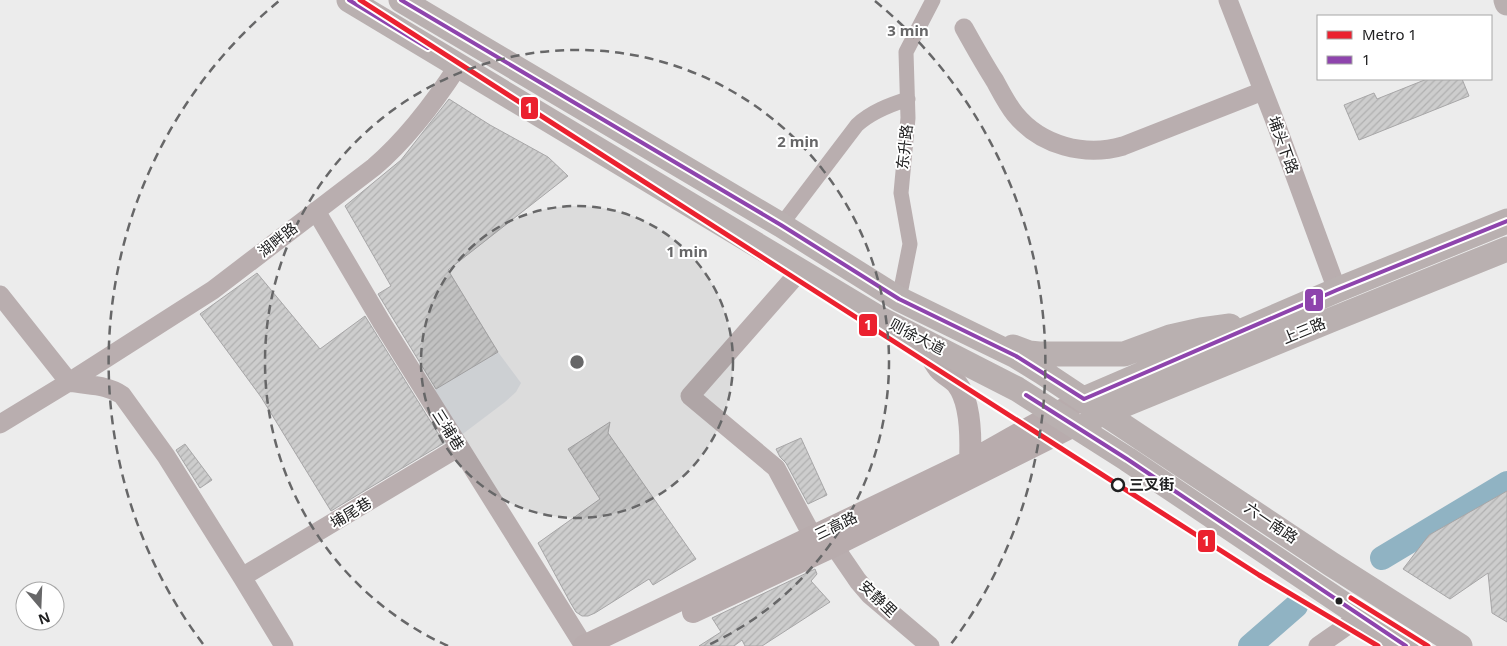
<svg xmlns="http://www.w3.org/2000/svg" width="1507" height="646" viewBox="0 0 1507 646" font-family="'Noto Sans','Noto Sans SC',sans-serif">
<defs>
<pattern id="building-hatch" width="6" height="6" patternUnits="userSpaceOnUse" patternTransform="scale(1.25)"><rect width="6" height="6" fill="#cdcdcd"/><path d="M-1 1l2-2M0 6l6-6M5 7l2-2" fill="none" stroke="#b0b0b0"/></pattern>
</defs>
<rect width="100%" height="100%" fill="#ececec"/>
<!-- built -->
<path fill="#dbdee2" d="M498,352L521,383L516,392L505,402L460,436L434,390Z"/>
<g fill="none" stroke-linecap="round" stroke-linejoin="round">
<!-- river -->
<path stroke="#90b3c3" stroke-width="24" d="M1382,558L1507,483
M1250,646L1296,606"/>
</g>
<!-- building -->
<path fill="url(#building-hatch)" stroke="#a7a6a7" d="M1427,79H1462L1469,96L1359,140L1344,105L1374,93L1377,99Z
M449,99L490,125L548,157L568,176L448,270L498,352L436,389L378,294L391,286L345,206L401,160Z
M257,273L320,349L365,316L444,443L331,511L261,397L200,314Z
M610,422L608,433L696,559L653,585L649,579L595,613L588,616H582L576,612L570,602L538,543L600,499L568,449Z
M801,438L827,495L808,504L786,463L780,457L776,449Z
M185,444L212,480L200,488L176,450Z
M1507,491V622L1492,613L1488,573L1450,599L1403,569L1429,535Z
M815,569L817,574L811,581L830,602L762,646H745L742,640L734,646H699L721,632L712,618Z"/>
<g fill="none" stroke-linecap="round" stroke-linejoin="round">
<!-- minor -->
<path stroke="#b9aeaf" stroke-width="15" d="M781,225L857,125C871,112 889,105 908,99
M899,299L910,244L901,193L908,118L906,52L933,0"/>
<!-- tertiary -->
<path stroke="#b9aeaf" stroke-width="19" d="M1228,0L1273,116L1337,290
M964,28C974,46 984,64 995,81C1001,92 1007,104 1015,114C1041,146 1085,157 1123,146L1263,91
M316,211L382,323L584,646
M800,271L690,396L776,468L813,537
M0,295L69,382C88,386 106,384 122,395L166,456L242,577L284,646
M0,424L69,382L213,290L374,167C408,138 434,103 458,66
M834,546L858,581L870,595L930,646
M242,577L459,447
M1318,646L1361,616"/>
<!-- secondary -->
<path stroke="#b8acad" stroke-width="22" d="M921,339C927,349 932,360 939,369C944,375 952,378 957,384C971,402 971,439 970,461
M693,612L834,546L1074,426
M584,646L970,461C1008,440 1045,418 1084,399"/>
<!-- primary -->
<path stroke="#b9b0b0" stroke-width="25" d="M349,0L882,320L1017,389L1127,459L1406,646
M401,0L781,225L899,299L1016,356L1042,372L1331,564L1460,646
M1506,0L1507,3
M1013,347L1029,353L1039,354H1124L1170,337L1201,330L1230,326
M1084,399L1337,290L1507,221
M1092,418L1331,320L1507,249"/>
<!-- bus-1 casing -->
<g stroke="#fff" stroke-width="8">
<path id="bus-1" d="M349,0L428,48
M401,0L781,225L899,299L1016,356L1084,399L1337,290L1507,221
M1026,395L1127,459L1406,646"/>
</g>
<!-- bus-1 -->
<use href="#bus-1" stroke="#8e44ad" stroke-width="4"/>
<!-- metro-1 casing -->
<g stroke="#fff" stroke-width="9">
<path id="metro-1" d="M360,0L1259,575L1378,646
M1351,598L1428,646"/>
</g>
<!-- metro-1 -->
<use href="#metro-1" stroke="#eb212f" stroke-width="5"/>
</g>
<!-- distance rings -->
<circle cx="577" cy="362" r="156" fill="#676768" fill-opacity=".12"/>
<g fill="none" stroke="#676768" stroke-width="2.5" stroke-dasharray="9 6">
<circle cx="577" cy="362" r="156"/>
<path d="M448 646A312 312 0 1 1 706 646"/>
<path d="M203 644A468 468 0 0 1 279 1M875 1A468 468 0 0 1 951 644"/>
</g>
<!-- markers -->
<circle fill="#fff" stroke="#202021" stroke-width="2.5" cx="1118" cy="485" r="6"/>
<circle fill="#202021" stroke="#fff" stroke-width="2" cx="1339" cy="601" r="4.5"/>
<g text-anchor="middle" stroke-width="4" stroke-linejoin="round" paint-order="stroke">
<!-- street labels -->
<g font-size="15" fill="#202021" stroke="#fff">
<text transform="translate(1283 145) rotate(70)" y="5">埔头下路</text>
<text transform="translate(905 147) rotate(-84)" y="5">东升路</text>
<text transform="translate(278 240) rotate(-38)" y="5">湖畔路</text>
<text transform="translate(1304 331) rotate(-22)" y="5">上三路</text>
<text transform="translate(917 337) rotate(27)" y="5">则徐大道</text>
<text transform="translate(448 430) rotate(58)" y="5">三埔巷</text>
<text transform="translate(351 513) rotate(-31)" y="5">埔尾巷</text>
<text transform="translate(1271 523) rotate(34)" y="5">六一南路</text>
<text transform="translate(836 526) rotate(-26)" y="5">三高路</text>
<text transform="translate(878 599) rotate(44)" y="5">安静里</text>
</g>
<!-- stop labels -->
<g font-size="15" font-weight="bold" fill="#202021" stroke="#fff" text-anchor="start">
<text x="1129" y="490">三叉街</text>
</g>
</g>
<circle cx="577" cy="362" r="8" fill="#676768" stroke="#fff" stroke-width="2.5"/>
<g font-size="15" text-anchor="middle" font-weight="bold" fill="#676768" stroke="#fff" stroke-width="4" stroke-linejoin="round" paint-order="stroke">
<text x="908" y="36">3 min</text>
<text x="798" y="147">2 min</text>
<text x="687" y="257">1 min</text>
</g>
<g stroke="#fff" stroke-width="2">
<rect x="520" y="96" width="19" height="24" rx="5" fill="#eb212f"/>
<rect x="1304" y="288" width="20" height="24" rx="5" fill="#8e44ad"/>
<rect x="858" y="313" width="20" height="24" rx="5" fill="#eb212f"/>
<rect x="1197" y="529" width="19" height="24" rx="5" fill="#eb212f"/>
</g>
<g font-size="14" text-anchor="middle" font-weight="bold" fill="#fff">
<text x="529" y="113">1</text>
<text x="1314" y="305">1</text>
<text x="868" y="330">1</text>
<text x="1206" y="546">1</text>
</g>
<!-- legend -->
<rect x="1317" y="15" width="175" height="65" fill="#ffffff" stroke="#a6a6a6"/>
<rect x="1327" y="31" width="25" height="8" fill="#eb212f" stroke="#a6a6a6"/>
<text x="1362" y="40" font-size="15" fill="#202021">Metro 1</text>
<rect x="1327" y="56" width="25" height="8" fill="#8e44ad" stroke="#a6a6a6"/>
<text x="1362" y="65" font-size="15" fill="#202021">1</text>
<!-- north arrow -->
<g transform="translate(40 606) rotate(161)"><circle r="24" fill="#ffffff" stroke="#a6a6a6"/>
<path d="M0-4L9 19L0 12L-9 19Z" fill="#676768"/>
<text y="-8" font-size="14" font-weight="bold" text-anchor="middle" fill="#202021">N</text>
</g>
</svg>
